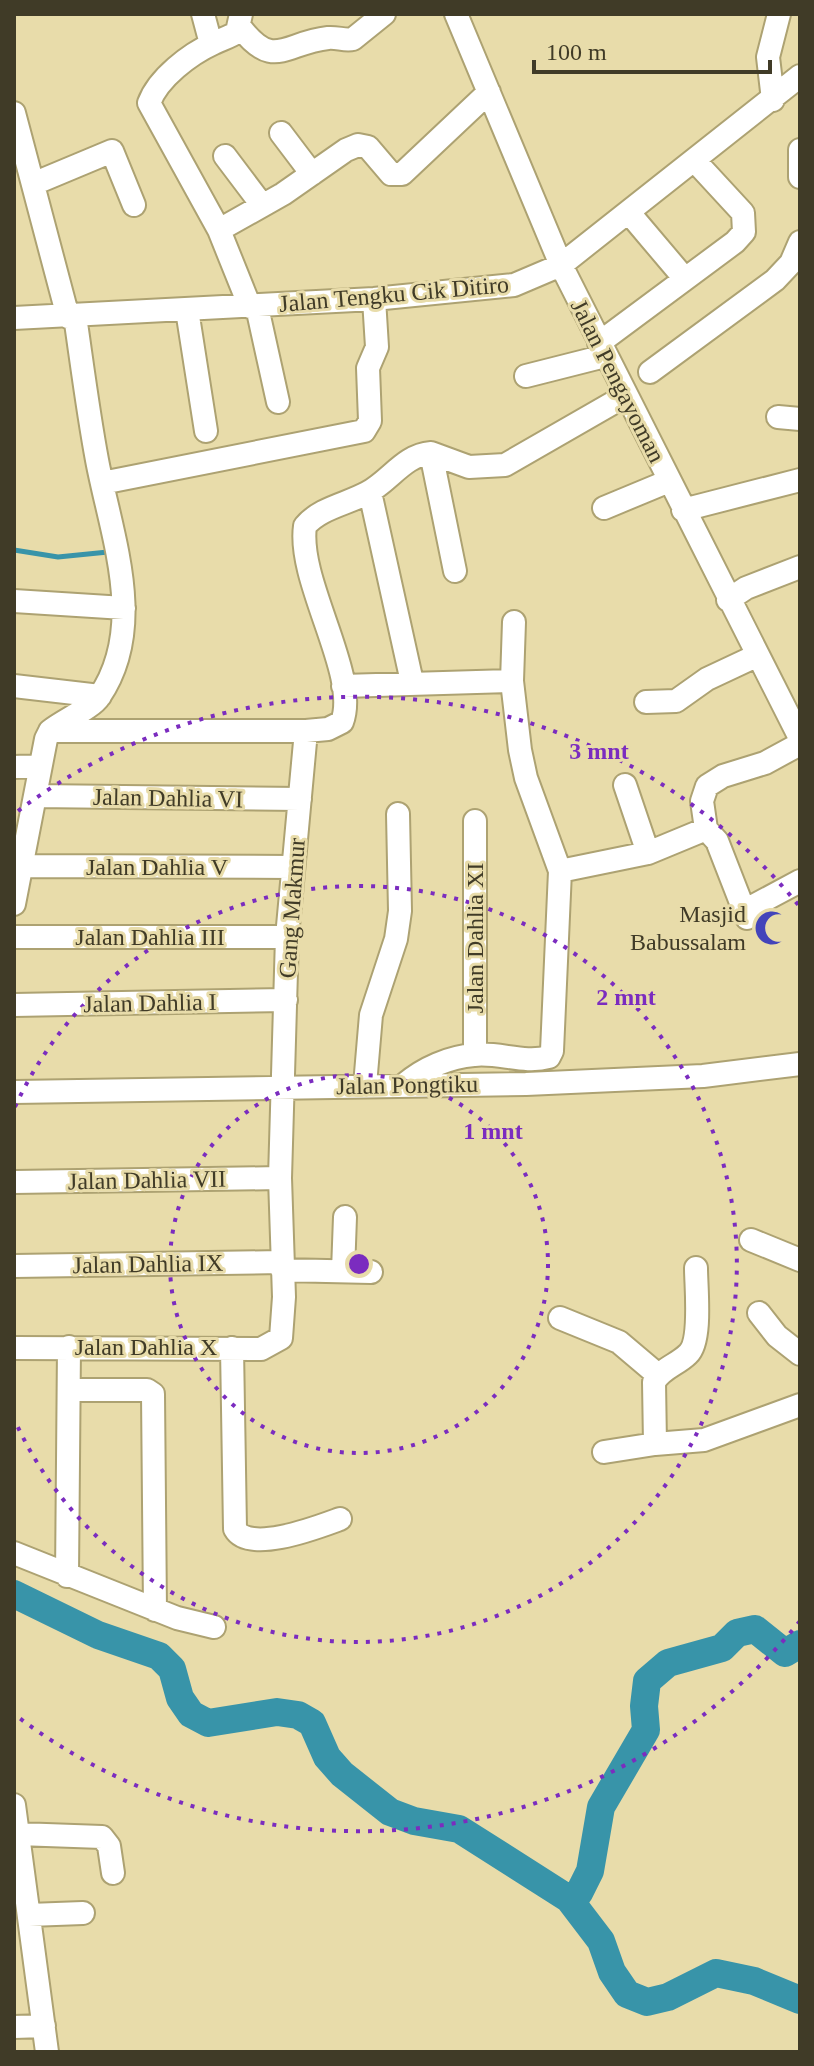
<svg xmlns="http://www.w3.org/2000/svg" width="814" height="2066" viewBox="0 0 814 2066" font-family="'Times New Roman',serif">
<rect width="100%" height="100%" fill="#e8dcaa"/>
<g fill="none" stroke-linecap="round" stroke-linejoin="round">
<!-- stream -->
<path stroke="#3894a9" stroke-width="5" d="M14,550L58,557L108,552"/>
<!-- river -->
<path stroke="#3894a9" stroke-width="28" d="M14,1594L98,1635L159,1656L172,1669L180,1698L191,1714L208,1723L277,1712L298,1715L312,1723L327,1757L342,1774L390,1812L414,1821L459,1829L569,1899L601,1941L612,1972L627,1994L647,2002L668,1997L716,1973L754,1981L800,2000
M569,1899L579,1893L590,1871L601,1807L646,1730L644,1706L647,1681L668,1663L722,1648L737,1633L755,1629L785,1653L800,1644"/>
<!-- minor casing -->
<g stroke="#ada272" stroke-width="26">
<path id="minor" d="M203,14L211,44
M241,14L237,32C230,37 222,39 214,43C190,54 158,78 149,103L219,230L250,307
M456,14L561,265L800,738
M240,27C274,71 284,43 328,38C337,37 345,41 353,39L384,14
M773,100L768,57L779,14
M14,113L68,317
M281,133L312,174
M800,150V177
M225,156L262,205
M33,184L112,151L134,205
M630,214L685,279
M219,230L283,194L346,150L358,145L368,147L391,174H402L489,92
M257,307L278,402
M187,310L206,431
M14,318L374,299L514,285L561,265L800,76
M599,343L735,242L744,232L743,213L695,161
M650,372L775,280L791,263L800,242
M526,376L605,356
M778,417L800,419
M102,483L364,431L370,421L368,368L377,347L374,299
M370,492L412,682
M604,508L669,481
M683,510L800,480
M455,571L431,453L469,467L505,465L625,396
M728,600L746,588L800,567
M14,601L124,608
M14,686L100,696
M343,686L512,681
M646,702L676,701L707,679L756,656
M50,731H306L328,729L342,722C360,675 297,582 305,526C320,508 347,504 367,493C390,481 404,455 431,453
M14,767L40,766
M625,785L648,853
M35,796L300,799
M706,829L702,801L707,786L723,776L765,763L800,744
M22,866L293,867
M560,871L648,853L706,829L717,841L747,918
M14,904L46,739L50,731C62,721 92,708 99,697C148,626 111,535 97,460C88,412 82,364 75,316
M744,911L800,881
M14,937H287
M14,1005L286,1000
M475,1054V821
M405,1084C424,1068 449,1057 474,1055C499,1052 524,1064 549,1057L552,1051L560,871L526,778L520,750L512,681L514,622
M365,1085L371,1015L396,939L400,911L398,814
M14,1092L526,1084L703,1076L800,1064
M14,1182L280,1178
M751,1240L800,1260
M14,1266L281,1262
M696,1268C696,1288 702,1341 688,1354C677,1365 662,1368 654,1382L655,1444L704,1440L800,1405
M282,1270L371,1272
M343,1271L345,1217
M759,1313L777,1336L800,1354
M560,1318L619,1342L658,1375
M14,1348L261,1349L281,1338L284,1297L280,1178L287,937L306,731
M232,1348L235,1529C249,1554 318,1527 340,1519
M69,1390H147L153,1394L155,1610
M604,1452L655,1444
M14,1553L177,1618L214,1627
M67,1576L69,1347
M14,1805L47,2052
M18,1834L102,1837L109,1846L113,1873
M29,1915L83,1913
M14,2027L44,2026"/>
</g>
<!-- minor -->
<use href="#minor" stroke="#fff" stroke-width="22"/>
</g>
<!-- distance rings -->
<g fill="none" stroke="#7b2cbf" stroke-width="4" stroke-dasharray="4 8">
<circle cx="359" cy="1264" r="189"/>
<path d="M15 1107A378 378 0 1 1 15 1421"/>
<path d="M800 1621A567 567 0 0 1 18 1717M18 811A567 567 0 0 1 800 907"/>
</g>
<!-- icons -->
<defs>
<g id="mosque-bare" transform="scale(2.76)"><path d="M3.5-4.9A6 6 0 1 0 3.5 4.9A5 5 0 1 1 3.5-4.9Z" fill="#4344ba" stroke="#e8dcaa" stroke-width="2.5" paint-order="stroke"/></g>
</defs>
<g fill-rule="evenodd">
<use href="#mosque-bare" x="772" y="928"/>
</g>
<g text-anchor="middle" stroke-width="6" stroke-linejoin="round" paint-order="stroke">
<!-- street labels -->
<g font-size="24" fill="#403b27" stroke="#e8dcaa">
<text transform="translate(394 294) rotate(-5)" y="8">Jalan Tengku Cik Ditiro</text>
<text transform="translate(618 381) rotate(63)" y="8">Jalan Pengayoman</text>
<text transform="translate(168 798) rotate(1)" y="8">Jalan Dahlia VI</text>
<text x="157" y="875">Jalan Dahlia V</text>
<text transform="translate(292 908) rotate(-86)" y="8">Gang Makmur</text>
<text x="150" y="945">Jalan Dahlia III</text>
<text transform="translate(475 938) rotate(-90)" y="8">Jalan Dahlia XI</text>
<text transform="translate(150 1003) rotate(-1)" y="8">Jalan Dahlia I</text>
<text transform="translate(407 1085) rotate(-1)" y="8">Jalan Pongtiku</text>
<text transform="translate(147 1180) rotate(-1)" y="8">Jalan Dahlia VII</text>
<text transform="translate(148 1264) rotate(-1)" y="8">Jalan Dahlia IX</text>
<text x="146" y="1355">Jalan Dahlia X</text>
</g>
<!-- poi labels -->
<g font-size="24" fill="#403b27" stroke="#e8dcaa" text-anchor="end">
<text x="746" y="922">Masjid<tspan x="746" dy="28">Babussalam</tspan></text>
</g>
</g>
<circle cx="359" cy="1264" r="12" fill="#7b2cbf" stroke="#e8dcaa" stroke-width="4"/>
<g font-size="24" text-anchor="middle" font-weight="bold" fill="#7b2cbf" stroke="#e8dcaa" stroke-width="6" stroke-linejoin="round" paint-order="stroke">
<text x="599" y="759">3 mnt</text>
<text x="626" y="1005">2 mnt</text>
<text x="493" y="1139">1 mnt</text>
</g>
<!-- border -->
<rect width="814" height="2066" fill="none" stroke="#403b27" stroke-width="32"/>
<!-- scale -->
<path d="M534 60v12h236v-12" fill="none" stroke="#403b27" stroke-width="4"/>
<text x="546" y="60" font-size="24" fill="#403b27" stroke="#e8dcaa" stroke-width="6" paint-order="stroke">100 m</text>
</svg>
